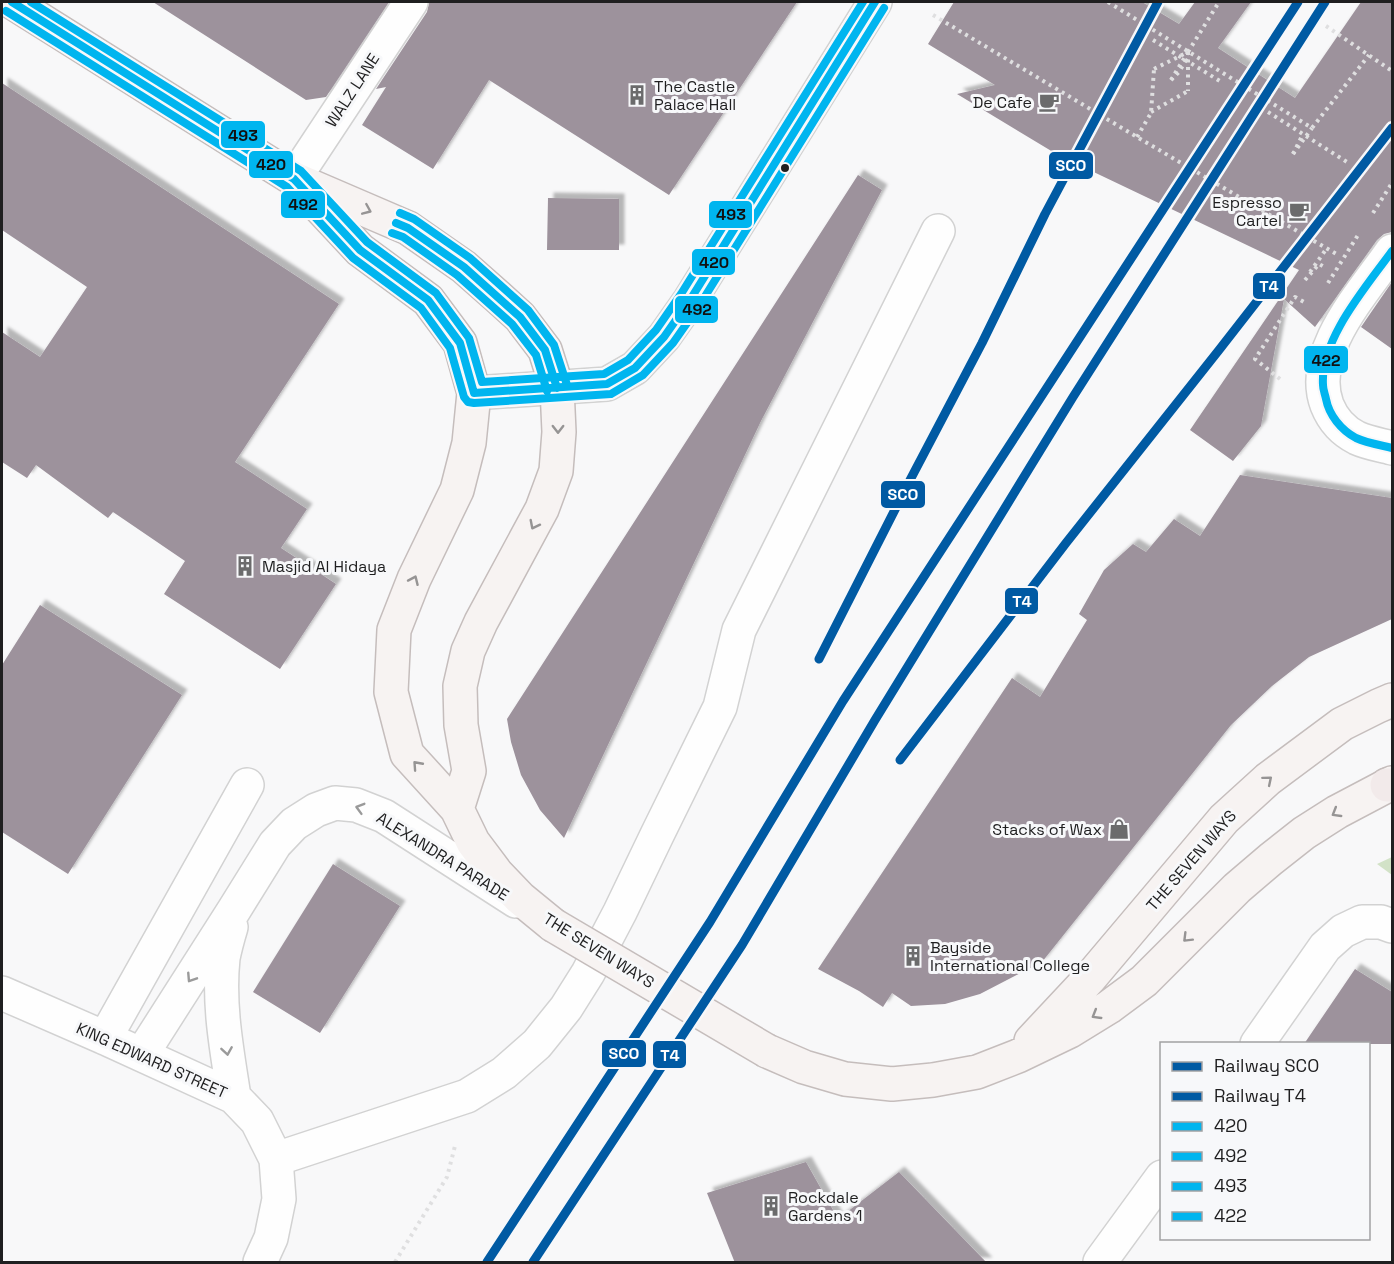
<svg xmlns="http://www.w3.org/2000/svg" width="1394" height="1264" viewBox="0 0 1394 1264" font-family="'Space Grotesk',sans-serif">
<defs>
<filter id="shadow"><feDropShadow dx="5.5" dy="-5.5" stdDeviation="1.5" flood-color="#0004"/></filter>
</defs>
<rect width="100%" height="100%" fill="#f8f8f9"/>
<!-- green -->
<path fill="#d2e2c7" d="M1392,857V875L1377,864Z"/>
<!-- building -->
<path fill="#9d929c" filter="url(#shadow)" d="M153,2H389L326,97L306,100Z
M429,2H797L669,195L489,80L433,169L362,125L386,87L376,89L427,12Z
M954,2H1142L1179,24L1195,2H1251L1218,48L1295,98L1361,2H1392V232L1384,234L1377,240L1315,327L1284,299L1261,426L1233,461L1190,430L1299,270L1058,155L957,94L995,85L928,44Z
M2,83L339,304L235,462L307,509L281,548L336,584L280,669L164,594L185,561L113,512L108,518L36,465L27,478L2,462V332L40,357L87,287L2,230Z
M858,175L882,190L761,421L564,838L540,810L521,775L511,742L507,719Z
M548,198L619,199V250H547Z
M1392,282V349L1361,327Z
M1240,475L1392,498V619L1309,657L1272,686L1231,725L1042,962L980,994L945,1004L911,1006L892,993L883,1007L859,991L818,969L1012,678L1040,697L1087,620L1079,614L1104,570L1133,544L1146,552L1174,519L1200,536Z
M40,605L182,695L68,874L2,832V665Z
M333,864L400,906L320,1033L253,992Z
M1355,969L1392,992V1044H1304Z
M806,1162L838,1219L899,1172L987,1263H735L707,1193Z"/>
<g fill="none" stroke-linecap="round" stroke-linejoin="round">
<!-- minor casing -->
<g stroke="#d2d2d2" stroke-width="36">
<path id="minor" d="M294,179L411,2
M1392,251C1364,292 1307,352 1327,405C1333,420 1343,431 1357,438C1368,443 1381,445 1392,448
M474,393L607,384L635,368L664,337L690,300L875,2
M231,927C228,937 225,948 223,958C218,1005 227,1051 234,1097
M2,993L105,1038L234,1097L257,1121L276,1159L279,1199L271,1238L260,1262
M105,1038L247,785
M1257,1044L1325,947L1343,931L1362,922H1381L1392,926
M142,1054L234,910L275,844L294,824L316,810L335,803L356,805L384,816L516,901
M276,1159L467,1096L504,1073L537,1044L566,1008L588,973L620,912L657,835L720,707L739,630L938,231
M1100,1262L1162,1177"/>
</g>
<!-- major casing -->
<g stroke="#c5bdbc" stroke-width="36">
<path id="major" d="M12,2L294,179L408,228L464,267L498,297L520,317L545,350L557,388L559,432L556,471L542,509L481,622L468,651L460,686L461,725L469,771L457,809
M303,189L360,250L428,300L460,343L474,393L469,443L457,490L414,579L394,630L391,692L407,754L457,809L473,842L497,874L520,898L553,925
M1031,1041L1089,979L1224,819L1268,779L1342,724L1378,706L1392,700
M767,1051L804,1067L845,1079L892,1084L933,1080L977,1072L1018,1056L1070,1031L1109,1007L1144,981L1237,888L1271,859L1304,833L1337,812L1392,783"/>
</g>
<!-- highway casing -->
<g stroke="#c5bdbc" stroke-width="36">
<path id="highway" d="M1387,785H1392"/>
</g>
<!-- path -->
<path stroke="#dfdfe0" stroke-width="4" stroke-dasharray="3 4.5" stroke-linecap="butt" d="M1108,2L1312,128L1369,55
M933,15L1137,137L1338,255
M1326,26L1392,71
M1153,40L1223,83
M1188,52L1219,2
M1171,80L1179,72L1186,60
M1151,112L1188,91
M1268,112L1347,162
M1137,137L1151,113L1154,69
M1293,154L1303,134
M1373,213L1392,183
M1310,272L1327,248
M1305,280L1319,264L1326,268
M1280,379L1255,359L1295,297L1304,302
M395,1262L447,1177L455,1146"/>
<!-- minor -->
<use href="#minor" stroke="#fefefe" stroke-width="33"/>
<!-- major -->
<use href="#major" stroke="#f7f3f2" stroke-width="33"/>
<!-- highway -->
<use href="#highway" stroke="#f2eaea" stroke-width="33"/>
<!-- major-bridge casing -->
<g stroke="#c5bdbc" stroke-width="36" stroke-linecap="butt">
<path id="major-bridge" d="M553,925L767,1051"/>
</g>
<!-- path-bridge -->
<path stroke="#dfdfe0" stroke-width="4" stroke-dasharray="3 4.5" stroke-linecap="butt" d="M1188,52V91
M1154,69L1188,52
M1171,80L1188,52
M1293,154L1312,128
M1328,283L1358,235"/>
<!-- major-bridge -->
<use href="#major-bridge" stroke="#f7f3f2" stroke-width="33"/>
<!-- bus-1 casing -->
<g stroke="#f7f8fa" stroke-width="12">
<path id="bus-1" d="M12,2L294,179L360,250L428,300L460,343L474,393L607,384L635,368L664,337L690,300L875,2
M396,223L408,228L464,267L520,317L545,350L557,388"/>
</g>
<!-- bus-2 casing -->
<g stroke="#f7f8fa" stroke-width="12">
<path id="bus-2" d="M6,11L287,187L353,258L421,308L450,348L464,397L468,402L474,403L611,394L643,375L673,343L699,306L884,8
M392,233L403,237L457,275L512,324L536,355L547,391"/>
</g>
<!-- bus-3 casing -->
<g stroke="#f7f8fa" stroke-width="12">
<path id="bus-3" d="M31,2L301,171L367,242L436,293L469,338L482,382L604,374L628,360L656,330L681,294L863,2
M400,213L414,219L470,258L528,310L554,345L567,385"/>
</g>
<!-- bus-4 casing -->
<g stroke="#f7f8fa" stroke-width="12">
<path id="bus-4" d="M1392,251C1367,286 1320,339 1323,385C1323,390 1325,394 1326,399C1329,415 1341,430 1356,438C1367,443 1380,445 1392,448"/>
</g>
<!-- bus-1 -->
<use href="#bus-1" stroke="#00b5ef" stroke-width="8"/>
<!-- bus-2 -->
<use href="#bus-2" stroke="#00b5ef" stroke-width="8"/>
<!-- bus-3 -->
<use href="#bus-3" stroke="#00b5ef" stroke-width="8"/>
<!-- bus-4 -->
<use href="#bus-4" stroke="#00b5ef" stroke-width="8"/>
<!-- rail-1 casing -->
<g stroke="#f7f8fa" stroke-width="14">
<path id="rail-1" d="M819,659L909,482L982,343L1045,214L1158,2
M487,1262L710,922L843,701L1298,2"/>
</g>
<!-- rail-2 casing -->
<g stroke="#f7f8fa" stroke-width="14">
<path id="rail-2" d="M900,760L1066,543L1219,350L1392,128
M533,1262L742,945L875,720L1073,397L1325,2"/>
</g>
<!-- rail-1 -->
<use href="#rail-1" stroke="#005aa3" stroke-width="9"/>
<!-- rail-2 -->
<use href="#rail-2" stroke="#005aa3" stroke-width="9"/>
</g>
<!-- one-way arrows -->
<defs><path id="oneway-chevron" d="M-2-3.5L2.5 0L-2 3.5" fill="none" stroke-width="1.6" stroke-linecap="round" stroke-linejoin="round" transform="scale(1.5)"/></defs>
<g stroke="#969494">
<use href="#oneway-chevron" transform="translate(367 210) rotate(23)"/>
<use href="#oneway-chevron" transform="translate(558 429) rotate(90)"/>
<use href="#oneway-chevron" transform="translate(534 525) rotate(117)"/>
<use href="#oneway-chevron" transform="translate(414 580) rotate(-66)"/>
<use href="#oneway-chevron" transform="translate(417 765) rotate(-132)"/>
<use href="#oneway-chevron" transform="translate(1268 780) rotate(-40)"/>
<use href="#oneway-chevron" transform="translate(1336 813) rotate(149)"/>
<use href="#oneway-chevron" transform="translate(1187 938) rotate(135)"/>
<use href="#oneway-chevron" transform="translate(1096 1015) rotate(149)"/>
</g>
<g stroke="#9a9a9a">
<use href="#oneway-chevron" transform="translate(360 808) rotate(-164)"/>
<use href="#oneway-chevron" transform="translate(191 978) rotate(123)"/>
<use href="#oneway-chevron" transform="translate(227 1051) rotate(81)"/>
</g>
<!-- icons -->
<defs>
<g id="building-bare" transform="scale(1.62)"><path d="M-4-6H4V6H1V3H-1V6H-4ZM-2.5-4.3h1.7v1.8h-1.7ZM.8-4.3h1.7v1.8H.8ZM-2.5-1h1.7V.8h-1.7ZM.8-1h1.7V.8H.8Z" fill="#6b6b6c" stroke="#f7f8fa" stroke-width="2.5" paint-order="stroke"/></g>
<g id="cafe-bare" transform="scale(1.62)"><path d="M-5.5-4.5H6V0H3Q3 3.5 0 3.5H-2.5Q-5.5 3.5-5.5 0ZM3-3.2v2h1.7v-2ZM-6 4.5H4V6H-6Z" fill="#6b6b6c" stroke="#f7f8fa" stroke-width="2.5" paint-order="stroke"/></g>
<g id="shop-bare" transform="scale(1.62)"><path d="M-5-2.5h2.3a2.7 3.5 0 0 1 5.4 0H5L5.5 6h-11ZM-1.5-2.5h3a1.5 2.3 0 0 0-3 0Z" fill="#6b6b6c" stroke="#f7f8fa" stroke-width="2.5" paint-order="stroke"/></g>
</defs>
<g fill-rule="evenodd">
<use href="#building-bare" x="637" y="95"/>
<use href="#cafe-bare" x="1049" y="102"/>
<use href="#cafe-bare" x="1299" y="211"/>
<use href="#building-bare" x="245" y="566"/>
<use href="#shop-bare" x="1119" y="829"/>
<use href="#building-bare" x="913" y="956"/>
<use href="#building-bare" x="771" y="1206"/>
</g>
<!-- markers -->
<circle fill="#1f1f20" stroke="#f7f8fa" stroke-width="2" cx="785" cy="168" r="5"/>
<g text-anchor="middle" stroke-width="6" stroke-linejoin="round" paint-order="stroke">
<!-- poi labels -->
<g font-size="16" fill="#1f1f20" stroke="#f7f8fa" text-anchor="start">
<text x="654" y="92">The Castle<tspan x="654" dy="18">Palace Hall</tspan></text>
<text x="1032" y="108" text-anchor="end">De Cafe</text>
<text x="1282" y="208" text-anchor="end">Espresso<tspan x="1282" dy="18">Cartel</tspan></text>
<text x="262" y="572">Masjid Al Hidaya</text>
<text x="1102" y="835" text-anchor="end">Stacks of Wax</text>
<text x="930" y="953">Bayside<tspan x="930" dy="18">International College</tspan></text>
<text x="788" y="1203">Rockdale<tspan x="788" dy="18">Gardens 1</tspan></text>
</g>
<!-- street labels -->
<g font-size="16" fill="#1f1f20" stroke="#f7f8fa">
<text transform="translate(352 90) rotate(-57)" y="6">WALZ LANE</text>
<text transform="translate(443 856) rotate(32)" y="6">ALEXANDRA PARADE</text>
<text transform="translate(1191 860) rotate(-49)" y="6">THE SEVEN WAYS</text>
<text transform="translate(599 950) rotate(32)" y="6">THE SEVEN WAYS</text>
<text transform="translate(152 1060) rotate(24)" y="6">KING EDWARD STREET</text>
</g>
</g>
<g stroke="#f7f8fa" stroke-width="2">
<rect x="220" y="120" width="46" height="29" rx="6" fill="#00b5ef"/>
<rect x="248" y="150" width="46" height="29" rx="6" fill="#00b5ef"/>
<rect x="1048" y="151" width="46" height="29" rx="6" fill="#005aa3"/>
<rect x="280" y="190" width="46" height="29" rx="6" fill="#00b5ef"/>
<rect x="708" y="200" width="45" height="29" rx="6" fill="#00b5ef"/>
<rect x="691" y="248" width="45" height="28" rx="6" fill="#00b5ef"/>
<rect x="1252" y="272" width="34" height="28" rx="6" fill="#005aa3"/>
<rect x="674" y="295" width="45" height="29" rx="6" fill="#00b5ef"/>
<rect x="1303" y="345" width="46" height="29" rx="6" fill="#00b5ef"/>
<rect x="880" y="480" width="46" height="29" rx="6" fill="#005aa3"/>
<rect x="1004" y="587" width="35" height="28" rx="6" fill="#005aa3"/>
<rect x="601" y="1039" width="46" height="29" rx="6" fill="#005aa3"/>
<rect x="652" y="1040" width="35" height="29" rx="6" fill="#005aa3"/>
</g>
<g font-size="16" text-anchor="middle" font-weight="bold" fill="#fff">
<text x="1071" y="171">SCO</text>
<text x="1269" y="292">T4</text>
<text x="903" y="500">SCO</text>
<text x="1022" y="607">T4</text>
<text x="624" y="1059">SCO</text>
<text x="670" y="1061">T4</text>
</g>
<g font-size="16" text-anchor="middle" font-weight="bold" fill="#111">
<text x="243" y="141">493</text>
<text x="271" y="170">420</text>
<text x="303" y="210">492</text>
<text x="731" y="220">493</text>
<text x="714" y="268">420</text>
<text x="697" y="315">492</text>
<text x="1326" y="366">422</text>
</g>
<!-- border -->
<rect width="1394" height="1264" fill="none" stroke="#1f1f20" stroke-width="6"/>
<!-- legend -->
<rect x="1160" y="1042" width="210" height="198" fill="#f7f8fa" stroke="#a1a1a3" stroke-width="1.5"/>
<rect x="1172" y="1062" width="30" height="9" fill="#005aa3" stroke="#a1a1a3" stroke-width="1.5"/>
<text x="1214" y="1072" font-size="18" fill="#1f1f20">Railway SCO</text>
<rect x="1172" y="1092" width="30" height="9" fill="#005aa3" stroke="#a1a1a3" stroke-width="1.5"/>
<text x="1214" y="1102" font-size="18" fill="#1f1f20">Railway T4</text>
<rect x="1172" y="1122" width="30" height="9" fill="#00b5ef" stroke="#a1a1a3" stroke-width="1.5"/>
<text x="1214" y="1132" font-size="18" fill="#1f1f20">420</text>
<rect x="1172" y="1152" width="30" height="9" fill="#00b5ef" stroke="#a1a1a3" stroke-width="1.5"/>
<text x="1214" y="1162" font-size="18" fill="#1f1f20">492</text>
<rect x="1172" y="1182" width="30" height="9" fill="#00b5ef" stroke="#a1a1a3" stroke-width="1.5"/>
<text x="1214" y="1192" font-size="18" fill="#1f1f20">493</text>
<rect x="1172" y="1212" width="30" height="9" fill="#00b5ef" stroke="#a1a1a3" stroke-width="1.5"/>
<text x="1214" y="1222" font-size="18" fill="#1f1f20">422</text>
</svg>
